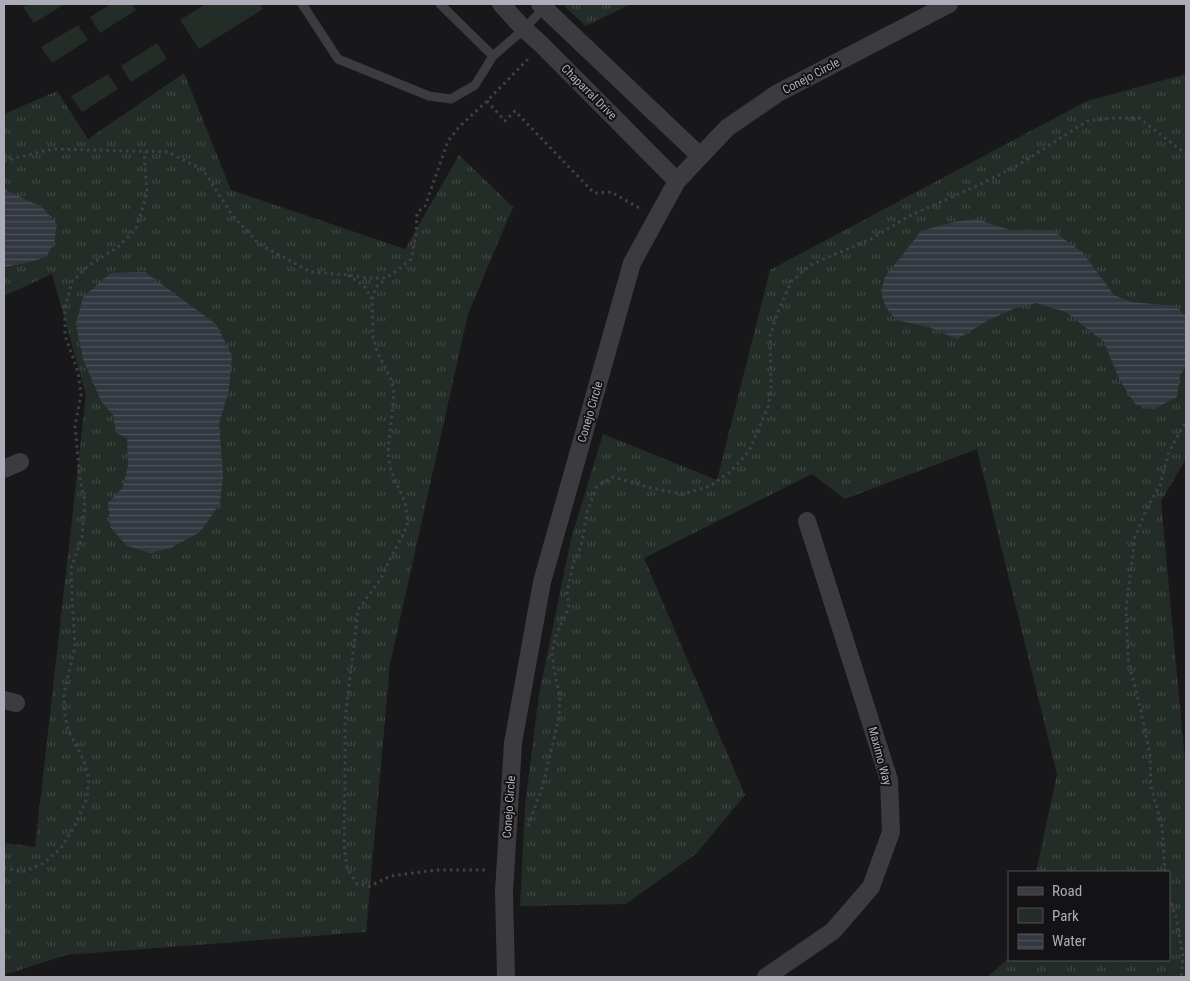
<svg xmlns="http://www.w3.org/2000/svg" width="1190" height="981" viewBox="0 0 1190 981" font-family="'Roboto Condensed',sans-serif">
<defs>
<pattern id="grass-tufts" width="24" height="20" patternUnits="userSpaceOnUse" patternTransform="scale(1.25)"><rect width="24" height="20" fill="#242c27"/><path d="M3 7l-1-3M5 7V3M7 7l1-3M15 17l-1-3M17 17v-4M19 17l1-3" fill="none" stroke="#414844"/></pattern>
<pattern id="water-rules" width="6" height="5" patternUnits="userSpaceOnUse" patternTransform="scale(1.25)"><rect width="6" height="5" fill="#333840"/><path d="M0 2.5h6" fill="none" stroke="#4e525a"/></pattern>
</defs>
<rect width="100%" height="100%" fill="#18181a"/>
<!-- grass -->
<path fill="url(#grass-tufts)" d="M562,4H631L586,26Z
M184,73L231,190L405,249L459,155L513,207L468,314L390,664L366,932L66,955L4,975V843L35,847L86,395L52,274L4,296V114L57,91L88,139Z
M1186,74V459L1161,501L1186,773V977H987L1009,958V960H1169V872H1036L1057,774L977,449L845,499L812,474L644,558L745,795L696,854L626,904L520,906L525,805L539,694L571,539L603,434L717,480L770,270L1087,101Z"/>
<!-- park -->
<path fill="#242c27" d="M29,4H65L34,23L23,7Z
M111,4H132L136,10L100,33L90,17Z
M206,4H260L263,9L199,49L180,20Z
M78,25L88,40L52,63L41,47Z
M157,43L167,59L131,82L121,66Z
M108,74L118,89L82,112L71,96Z"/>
<!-- water -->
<path fill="url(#water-rules)" d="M4,189L43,208L57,224L54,244L46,257L30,262L4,267Z
M976,219L1010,230H1052L1083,253L1114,295L1131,302L1175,306L1186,316V365L1180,376L1177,397L1154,409L1136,405L1120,381L1104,342L1066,312L1036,303L1013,309L989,320L957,339L929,327L896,320L885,306L881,291L885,277L921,231L954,222Z
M145,272L216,324L232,355L229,390L219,424L223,476L220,504L200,532L171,548L151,553L127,546L110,527L108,503L123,487L128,466L127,438L116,433L113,415L101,401L83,359L76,324L83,297L111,273Z"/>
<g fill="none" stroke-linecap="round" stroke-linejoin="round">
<!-- path -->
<path stroke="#404045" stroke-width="3" stroke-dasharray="2.5 4" stroke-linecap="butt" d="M487,101L505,121L515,111L594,193L611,192L641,209
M4,161L52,149L168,152L203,170L233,216L259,244L311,272L348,275L365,278H386L398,270L411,259L416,236L417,213L425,206L448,141L459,127L487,101L530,57
M348,275L364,286L372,299L373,337L377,352L392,381L394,393L388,451L391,471L405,502L408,522L403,535L391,557L380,580L358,610L345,720V777L344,844L347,868L357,884L370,886L391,876L436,870H486
M372,299L376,287L386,279
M528,826L542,788L559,717L560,697L554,670L552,652L556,635L569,607L567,592L574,561L581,547L587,512L597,486L613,477L651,488L683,494L710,486L730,472L749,451L768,407L771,387L770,337L777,314L791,282L810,265L871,239L909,216L979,185L1020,164L1087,121L1111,118H1139L1186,154
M4,868L23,872L44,863L61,848L74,827L87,798L89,779L84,761L68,730L65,716L64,694L75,646L72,597L71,568L82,537L85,501L80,480L75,426L81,395L78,372L65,335V307L72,282L87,267L119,246L136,229L147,193L144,152
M1165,872L1162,826L1151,787L1150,755L1141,711L1128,659L1126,609L1135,537L1149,504L1160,485L1169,452L1183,426L1186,421
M1169,897L1176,917L1183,957L1181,977"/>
<!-- lane -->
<path stroke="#3c3b40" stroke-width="9" d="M302,4L338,59L429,96L451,99L475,85L493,56L524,29L544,8
M440,4L493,56"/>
<!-- street -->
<path stroke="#3c3b40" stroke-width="18" d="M501,4L524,29L541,44L677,181
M540,4L700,156
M4,469L20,462
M4,700L16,703
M506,977L504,892L513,743L542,582L632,263L677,181L727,128L778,93L949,4
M766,977L833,931L871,887L891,832L889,780L807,521"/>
</g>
<g text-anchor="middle" stroke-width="4" stroke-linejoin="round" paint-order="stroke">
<!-- street labels -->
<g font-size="12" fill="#acadb8" stroke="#131315">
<text transform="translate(811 76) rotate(-28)" y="4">Conejo Circle</text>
<text transform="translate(589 92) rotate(45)" y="4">Chaparral Drive</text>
<text transform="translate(590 412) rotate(-74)" y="4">Conejo Circle</text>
<text transform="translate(880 756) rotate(75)" y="4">Maximo Way</text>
<text transform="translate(509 807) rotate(-86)" y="4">Conejo Circle</text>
</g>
</g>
<!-- border -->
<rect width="1190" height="981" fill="none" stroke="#acadb8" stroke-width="10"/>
<!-- legend -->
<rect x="1008" y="871" width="162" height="90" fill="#131315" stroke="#505156"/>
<rect x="1018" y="887" width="25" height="8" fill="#3c3b40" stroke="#505156"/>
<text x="1052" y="896" font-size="15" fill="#acadb8">Road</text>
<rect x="1018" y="908" width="25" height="15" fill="#242c27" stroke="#505156"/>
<text x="1052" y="921" font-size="15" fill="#acadb8">Park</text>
<rect x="1018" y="934" width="25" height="15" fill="url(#water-rules)" stroke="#505156"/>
<text x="1052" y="946" font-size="15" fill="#acadb8">Water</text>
</svg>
